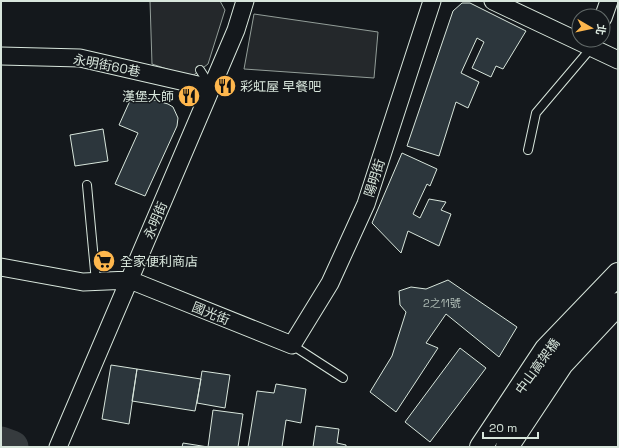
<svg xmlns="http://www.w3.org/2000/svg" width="619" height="448" viewBox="0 0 619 448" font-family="'Space Grotesk','Noto Sans TC',sans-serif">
<rect width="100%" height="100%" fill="#14181c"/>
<!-- parking -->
<path fill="#24282b" stroke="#939e99" d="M150,1H220L225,10L208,64L191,77L152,64Z
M254,14L378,32L374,78L244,69Z"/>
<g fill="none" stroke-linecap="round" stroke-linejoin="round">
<!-- river -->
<path stroke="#363b3e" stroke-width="33" d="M1,443L12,447"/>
</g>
<!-- building -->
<path fill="#2c363c" stroke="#d8e6dc" d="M462,3H470L526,31L503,69L496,66L491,77L472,68L484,42L477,38L461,73L479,82L468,108L456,102L439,156L407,146L453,11Z
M133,94L168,104L173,107L178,118L177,126L145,196L115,184L138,133L119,125Z
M103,129L108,161L75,166L70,135Z
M402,153L437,169L430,186L427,184L413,214L420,218L429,199L446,202L441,210L451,214L439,246L408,231L401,253L372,223Z
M96,254L113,256L100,273Z
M448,280L517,327L499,357L446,314L426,343L438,348L396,412L370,392L392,356L406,312L400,305L399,291L411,287L426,289Z
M460,348L486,368L430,442L405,422Z
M111,365L137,369L129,424L102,419Z
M137,369L201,379L195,411L132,401Z
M202,371L230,375L225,408L197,403Z
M276,384L306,389L301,423L286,420L282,447H248L257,391L274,393Z
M213,410L243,414L238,447H182L183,443L208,447Z
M316,426L339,429L337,443L346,445V447H313Z"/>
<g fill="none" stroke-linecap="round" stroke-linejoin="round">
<!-- lane casing -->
<g stroke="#d8e6dc" stroke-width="10">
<path id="lane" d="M200,70L211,87
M528,150L536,113L592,47
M87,185L96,282
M292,345L343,378"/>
</g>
<!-- street casing -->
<g stroke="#d8e6dc" stroke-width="19">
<path id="street" d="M493,1L618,60
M603,18L609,1
M1,56L80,58L211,88
M1,267L83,282L130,280L292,345L330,283L366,204L432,1
M58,447L236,30L245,1"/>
</g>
<!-- secondary casing -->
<g stroke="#d8e6dc" stroke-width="24">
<path id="secondary" d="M481,447L546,349L618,274
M507,447L562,364L618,304"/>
</g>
<!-- lane -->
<use href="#lane" stroke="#14181c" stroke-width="8"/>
<!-- street -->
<use href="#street" stroke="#14181c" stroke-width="17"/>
<!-- secondary -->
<use href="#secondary" stroke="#14181c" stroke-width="22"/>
</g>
<!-- icons -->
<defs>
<g id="restaurant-disc" transform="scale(1.15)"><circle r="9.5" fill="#ffb74d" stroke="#14181c"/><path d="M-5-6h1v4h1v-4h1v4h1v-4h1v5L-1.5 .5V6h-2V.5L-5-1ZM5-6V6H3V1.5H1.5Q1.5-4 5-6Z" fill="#111"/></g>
<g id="supermarket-disc" transform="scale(1.15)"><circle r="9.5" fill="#ffb74d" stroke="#14181c"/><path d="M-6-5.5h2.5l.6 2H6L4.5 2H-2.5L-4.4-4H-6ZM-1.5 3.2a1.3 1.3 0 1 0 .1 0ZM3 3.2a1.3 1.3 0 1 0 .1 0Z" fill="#111"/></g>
</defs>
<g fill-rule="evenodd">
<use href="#restaurant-disc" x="225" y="86"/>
<use href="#restaurant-disc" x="189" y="96"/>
<use href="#supermarket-disc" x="104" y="261"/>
</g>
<g text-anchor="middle" stroke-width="3" stroke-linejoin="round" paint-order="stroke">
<!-- number labels -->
<g font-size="11" fill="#adbab4">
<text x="442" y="307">2之11號</text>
</g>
<!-- street labels -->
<g font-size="13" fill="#d8e6dc" stroke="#14181c">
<text transform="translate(107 65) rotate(11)" y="5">永明街60巷</text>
<text transform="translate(374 178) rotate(-72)" y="5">陽明街</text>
<text transform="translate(155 220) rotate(-67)" y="5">永明街</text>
<text transform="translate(211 313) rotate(22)" y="5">國光街</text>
<text transform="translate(537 366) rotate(-54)" y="5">中山高架橋</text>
</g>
<!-- poi labels -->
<g font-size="13" fill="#d8e6dc" stroke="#14181c" text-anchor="start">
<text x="240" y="91">彩虹屋 早餐吧</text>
<text x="174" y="101" text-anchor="end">漢堡大師</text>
<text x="120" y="266">全家便利商店</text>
</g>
</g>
<!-- border -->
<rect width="619" height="448" fill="none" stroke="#d8e6dc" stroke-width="4"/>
<!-- north arrow -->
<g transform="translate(591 28) rotate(99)"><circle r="19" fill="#14181c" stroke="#626a69"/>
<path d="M0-3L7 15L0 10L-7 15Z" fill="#ffb74d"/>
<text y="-6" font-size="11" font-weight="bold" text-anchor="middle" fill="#d8e6dc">北</text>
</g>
<!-- scale -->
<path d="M483 432v6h55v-6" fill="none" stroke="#d8e6dc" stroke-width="2"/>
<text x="489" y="432" font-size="12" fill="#d8e6dc" stroke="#14181c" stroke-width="3" paint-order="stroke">20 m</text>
</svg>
